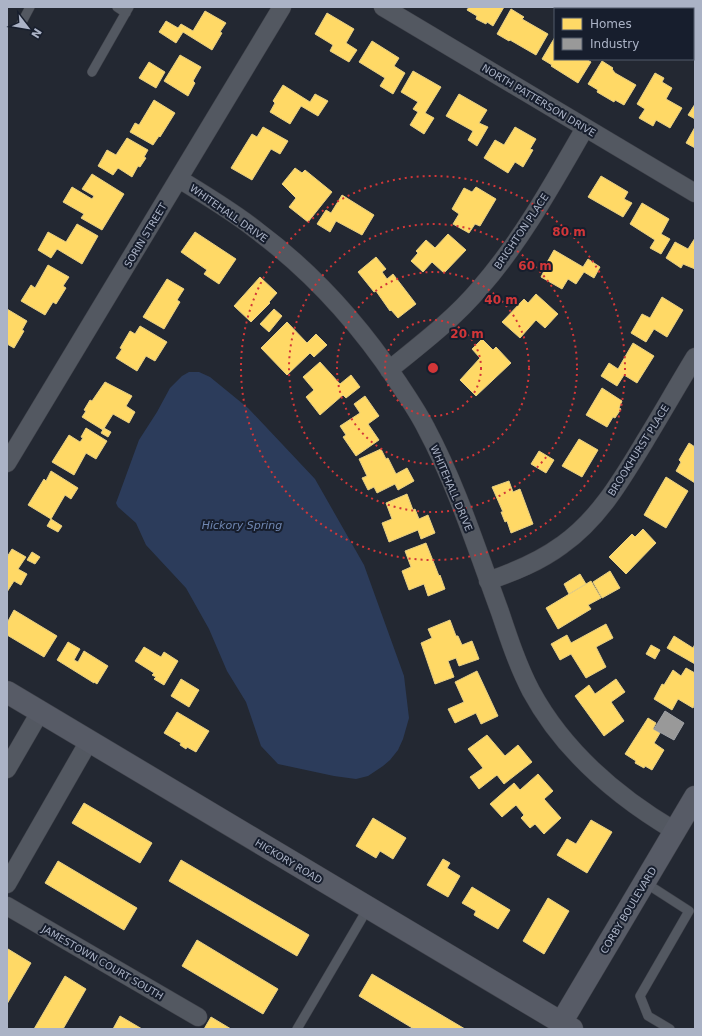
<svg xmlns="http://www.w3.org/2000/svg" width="702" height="1036" viewBox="0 0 702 1036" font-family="'DejaVu Sans',sans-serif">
<rect width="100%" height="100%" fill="#232832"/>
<!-- water -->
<path fill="#2c3c5b" d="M189,372H199L210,377L248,408L315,479L364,565L404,676L409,718L403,739L398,750L390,760L383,766L368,776L356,779L334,776L278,764L261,746L246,702L227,671L209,629L186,588L146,545L136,523L118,507L116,503L139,440L157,412L170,388L182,376Z"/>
<!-- homes -->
<path fill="#ffd966" stroke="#e6ce83" d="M469,7H504L493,26L487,22L486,24L476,19L477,16L467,10Z
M666,7H695L693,11V9H670Z
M511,9L524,17L522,19L548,34L536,55L510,40L509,41L497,34Z
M205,11L226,23L220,32L222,33L212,50L183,32L176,43L159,32L166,21L178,28L181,24L193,31Z
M327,13L354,29L346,43L357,50L349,62L330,51L333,45L315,34Z
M555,37V59H586L591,62L578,83L551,66L552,65L542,59Z
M372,41L399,58L394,66L405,73L393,94L380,86L385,78L359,62Z
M180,55L201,67L193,81L195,83L188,96L164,81Z
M602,61L613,68L612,69L615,73L636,85L624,105L615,100L614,102L597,92L598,90L588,84Z
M149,62L165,72L156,88L139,78Z
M413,71L441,87L425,113L434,118L424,134L410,125L418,112L413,109L418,102L401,92Z
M655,73L664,78L662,82L672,88L666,99L682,108L670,128L656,120L653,126L639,118L645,109L637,104Z
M283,85L310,102L315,94L328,101L318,116L301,106L290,124L270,112L275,103L273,101Z
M459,94L487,110L479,123L488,127L477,146L468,140L473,131L446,116Z
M154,100L175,113L160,137L159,136L153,145L130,132L135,123L139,125Z
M695,104V119L688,115Z
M263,127L288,141L280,154L271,149L252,180L231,168L252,134L257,137Z
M515,127L536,139L530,149L533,150L523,167L515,162L508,173L484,158L495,140L504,145Z
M695,127V148L686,143Z
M127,138L148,150L144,157L146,158L140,167L138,166L132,177L118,168L113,175L98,166L107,150L116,155Z
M295,168L302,173L305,170L332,192L308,222L289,207L296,198L282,184Z
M92,174L124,194L102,230L81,218L84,214L63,202L72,187L92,199L94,196L82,189Z
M601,176L628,192L624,199L632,203L623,217L588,197Z
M476,187L496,199L480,226L475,224L469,233L453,224L459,214L452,209L464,188L472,192Z
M342,195L374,215L362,235L336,221L330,232L317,224L326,210L331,213Z
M642,203L669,219L661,234L670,239L661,254L650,248L655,240L630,224Z
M77,224L98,236L82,264L57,249L51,258L38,250L48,232L66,242Z
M195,232L236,259L219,284L204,274L207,270L181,252Z
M448,234L466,250L444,273L432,262L423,272L411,261L418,253L416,251L426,240L435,248Z
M695,238V269L683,264L681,268L666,258L675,242L688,249Z
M554,250L583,267L588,259L600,267L594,278L584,272L576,284L568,279L562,289L541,277L546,267L545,266Z
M376,257L386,269L382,272L387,279L393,274L416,304L398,318L391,310L390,311L376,291L374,292L358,272Z
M48,265L69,277L63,286L66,288L56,304L53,302L45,315L21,301L31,285L35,288Z
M260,277L277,293L269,302L270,303L251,322L234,306Z
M167,279L184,289L177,300L180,302L164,329L143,317Z
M536,294L558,314L545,328L536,320L520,338L502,322L524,299L528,303Z
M662,297L683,310L667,337L654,329L646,342L631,333L642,314L650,318Z
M7,309L27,321L22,330L24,331L14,348L7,344Z
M274,309L282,316L269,332L260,324Z
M287,322L307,343L316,334L327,345L314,357L310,353L287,375L261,348Z
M140,326L167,342L155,361L146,356L137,371L116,358L122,349L120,348L130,331L135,334Z
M482,339L493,350L496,347L511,363L476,396L460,380L480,358L472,349Z
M633,343L654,356L637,383L624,375L617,386L601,376L609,363L618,369Z
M320,362L340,384L351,375L360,387L346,398L343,395L320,415L306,397L314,390L303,377Z
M105,382L132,396L126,406L135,412L129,423L113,414L103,430L82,417L86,411L84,410L90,400L92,401Z
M602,388L622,401L619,408L621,409L615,418L613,417L607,427L586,415Z
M365,396L379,416L368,424L379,440L356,456L343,437L346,435L340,426L360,413L354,404Z
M86,428L107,441L96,459L86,453L74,475L52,462L69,435L80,442L83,438L81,437Z
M104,428L111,432L108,437L101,433Z
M579,439L598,450L582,477L562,466Z
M689,443L695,447V483L676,471L681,462L679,460Z
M381,449L386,459L388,458L396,474L407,468L414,481L398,490L395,484L377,493L374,487L368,490L362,478L367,476L359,459Z
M539,451L554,460L546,473L531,464Z
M51,471L78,488L71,499L65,495L51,519L28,505L44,479L46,481Z
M666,477L688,491L666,528L644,515Z
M509,481L513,492L520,489L533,524L511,533L507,521L505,522L501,512H503L492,487Z
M407,494L413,510L415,509L419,519L428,515L435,533L421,539L418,530L389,542L382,523L392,519L386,503Z
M51,519L62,526L58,532L47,526Z
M643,529L656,543L626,574L609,557L632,534L635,537Z
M426,543L439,576L440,575L445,589L428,596L424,584L409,590L402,571L411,567L405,551Z
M12,549L26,557L18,569L27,574L21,585L14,581L7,592V557Z
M32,552L40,557L35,564L27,560Z
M610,571L620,588L602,598L593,582Z
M580,574L586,584L569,594L564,584Z
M591,581L601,598L588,605L591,609L558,629L546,608Z
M14,610L57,636L44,657L7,635V623Z
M450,620L456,636H458L462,645L472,641L479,659L459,666L456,658L448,661L454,677L435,684L421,643L432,638L428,629Z
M606,624L613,638L596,647L606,667L586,678L571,654L560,660L551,644L567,635L571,643Z
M674,636L693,648L695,644V664L667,648Z
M68,642L80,649L74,660L78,662L84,651L108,666L97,684L94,682V683L57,660Z
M651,645L660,650L655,659L646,654Z
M144,647L161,657L164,652L178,661L164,685L154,679L156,677L152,675L154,673L135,661Z
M686,668L695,673V704L693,708L678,699L672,710L654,699L662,684L664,685L673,670L681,676Z
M477,671L498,716L481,724L476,713L455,723L448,709L464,702L455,682Z
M181,679L199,690L189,707L171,696Z
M616,679L625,692L611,702L624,721L604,736L575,696L589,685L595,694Z
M177,712L209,731L196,752L187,747L186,749L180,745L181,743L164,733Z
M648,718L656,723L653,729L660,733L654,743L664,750L652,770L645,766L644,768L635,763L636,761L625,754Z
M487,735L505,756L518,745L532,762L504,784L497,775L479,789L470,777L483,768L468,749Z
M538,774L553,791L544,799L561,818L544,834L535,824L530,828L521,818L524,815L516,805L502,817L490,804L514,783L520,790Z
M84,803L152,843L140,863L72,823Z
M373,818L406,838L393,859L380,851L376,858L356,846Z
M591,820L612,832L587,873L557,855L567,839L576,844Z
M443,859L450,863L447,868L460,876L448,897L427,885Z
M181,860L309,935L297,956L169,881Z
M58,861L137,908L124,930L45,883Z
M472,887L510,910L498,929L474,915L476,911L462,903Z
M548,898L569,911L544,954L523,941Z
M197,940L278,989L263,1014L182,966Z
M8,949L31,963L7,1004V952Z
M372,974L465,1029H414L359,996Z
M65,976L86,989L63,1029H34Z
M120,1016L142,1029H113Z
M211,1017L231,1029H204Z"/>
<!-- industry -->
<path fill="#999" stroke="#9ea1a6" d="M665,711L684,723L674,740L654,729Z"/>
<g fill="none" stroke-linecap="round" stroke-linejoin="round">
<!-- lane casing -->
<g stroke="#40434b" stroke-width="10">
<path id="lane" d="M117,7L126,13
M21,24L30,7
M92,72L129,7
M644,882L689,911L640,996L648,1016L670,1029
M297,1029L368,908"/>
</g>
<!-- street casing -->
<g stroke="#40434b" stroke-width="19">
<path id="street" d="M383,7L695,193
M179,179C205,195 232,211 256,230C311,271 359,324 397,381C407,396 418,412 426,428C457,486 477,550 500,612C509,639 518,666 531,691C564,752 616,796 675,831
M389,370C421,344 454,319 480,288C522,240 553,183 585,128
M7,463L282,7
M488,581C514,572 539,562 562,545C599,519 622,479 645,441C662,413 678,385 695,357
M7,769L40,712
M7,884L89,741
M7,906L198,1017"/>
</g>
<!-- secondary casing -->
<g stroke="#40434b" stroke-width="23">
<path id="secondary" d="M7,692L572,1029
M561,1023L695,797"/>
</g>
<!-- lane -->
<use href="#lane" stroke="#535861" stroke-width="9"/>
<!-- street -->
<use href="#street" stroke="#535861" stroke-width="18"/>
<!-- secondary -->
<use href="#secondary" stroke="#575b66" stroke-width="22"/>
</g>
<!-- distance rings -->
<g fill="none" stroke="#d23638" stroke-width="2" stroke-dasharray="2 4">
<circle cx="433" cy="368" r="48"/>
<circle cx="433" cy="368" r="96"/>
<circle cx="433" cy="368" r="144"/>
<circle cx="433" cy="368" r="192"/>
</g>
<g text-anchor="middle" stroke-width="4" stroke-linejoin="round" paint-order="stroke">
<!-- street labels -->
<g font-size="10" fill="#abb3c6" stroke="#171e2d">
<text transform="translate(539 100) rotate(31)" y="4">NORTH PATTERSON DRIVE</text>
<text transform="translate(229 213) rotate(35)" y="4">WHITEHALL DRIVE</text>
<text transform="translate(521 231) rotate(-56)" y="4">BRIGHTON PLACE</text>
<text transform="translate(145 235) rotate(-59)" y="4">SORIN STREET</text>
<text transform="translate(638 450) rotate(-58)" y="4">BROOKHURST PLACE</text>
<text transform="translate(452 488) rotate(67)" y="4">WHITEHALL DRIVE</text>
<text transform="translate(289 861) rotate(31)" y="4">HICKORY ROAD</text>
<text transform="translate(628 910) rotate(-59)" y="4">CORBY BOULEVARD</text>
<text transform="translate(103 962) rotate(30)" y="4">JAMESTOWN COURT SOUTH</text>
</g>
<!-- water labels -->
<g font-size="11" font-style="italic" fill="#7087b2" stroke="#171e2d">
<text x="242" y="529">Hickory Spring</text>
</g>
</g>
<circle cx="433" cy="368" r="6" fill="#d23638" stroke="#171e2d" stroke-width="2"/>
<g font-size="12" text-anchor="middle" font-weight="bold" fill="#d23638" stroke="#171e2d" stroke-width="4" stroke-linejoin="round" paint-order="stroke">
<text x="569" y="236">80 m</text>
<text x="535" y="270">60 m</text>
<text x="501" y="304">40 m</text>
<text x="467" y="338">20 m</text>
</g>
<!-- border -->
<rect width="702" height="1036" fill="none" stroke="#abb3c6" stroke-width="16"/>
<!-- legend -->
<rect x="554" y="8" width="140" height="52" fill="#171e2d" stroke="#525a6a"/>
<rect x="562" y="18" width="20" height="12" fill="#ffd966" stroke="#525a6a"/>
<text x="590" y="28" font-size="12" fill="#abb3c6">Homes</text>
<rect x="562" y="38" width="20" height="12" fill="#999999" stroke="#525a6a"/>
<text x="590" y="48" font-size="12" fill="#abb3c6">Industry</text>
<!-- north arrow -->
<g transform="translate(28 28) rotate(121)" stroke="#171e2d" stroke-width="3" paint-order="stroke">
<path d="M0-3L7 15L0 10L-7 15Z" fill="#abb3c6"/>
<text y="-6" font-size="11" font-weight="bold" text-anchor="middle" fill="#abb3c6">N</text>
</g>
</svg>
